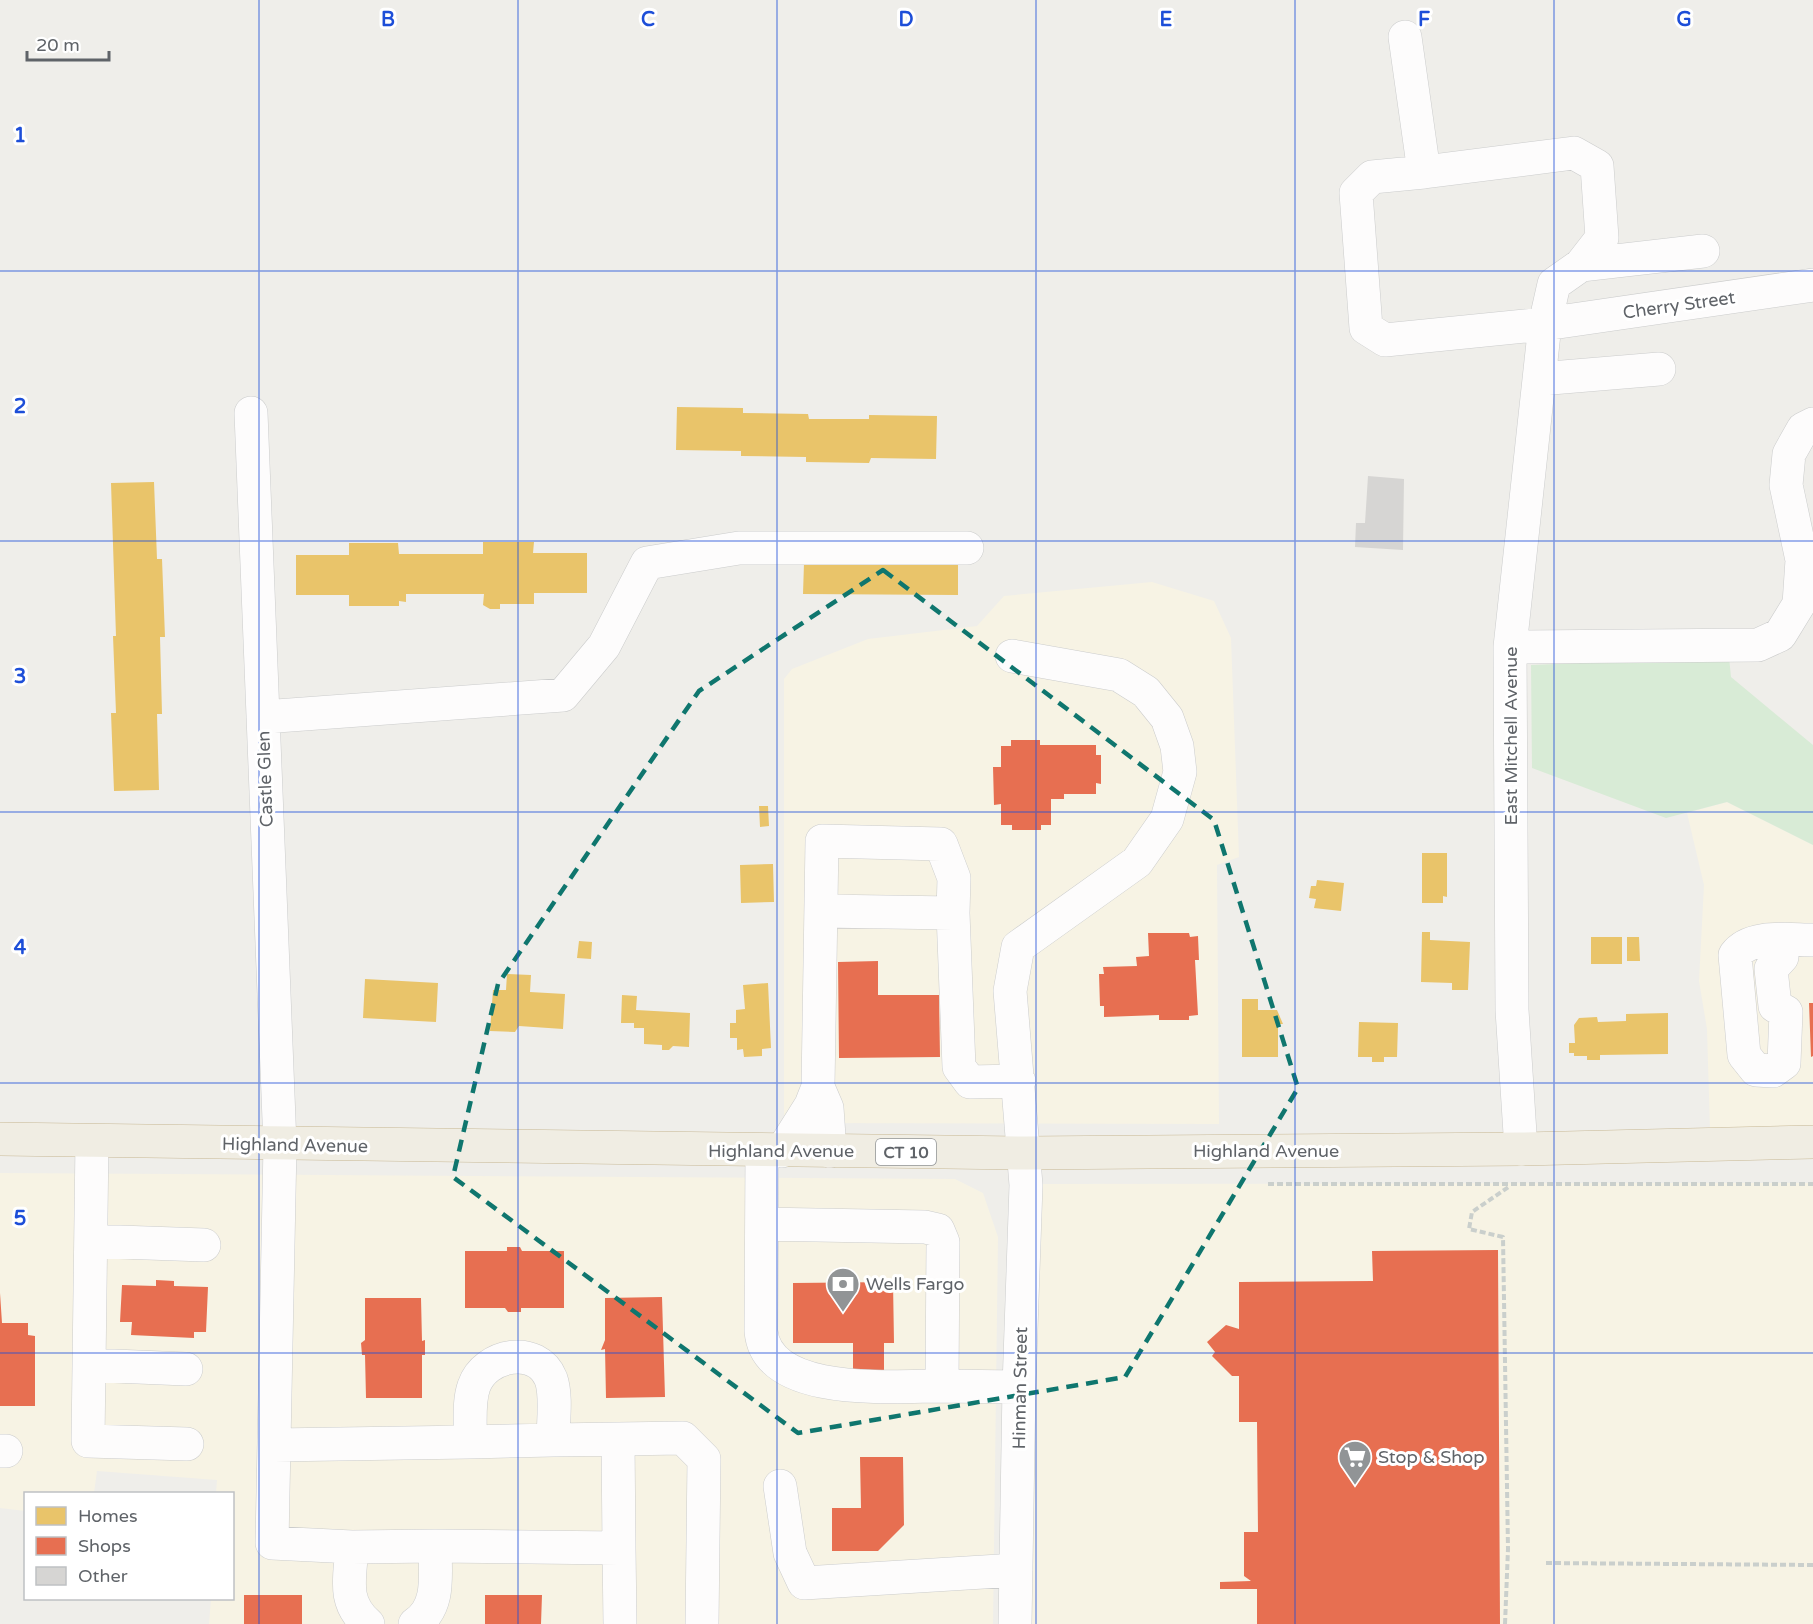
<svg xmlns="http://www.w3.org/2000/svg" width="1813" height="1624" viewBox="0 0 1813 1624" font-family="'Varela Round',sans-serif">
<rect width="100%" height="100%" fill="#efeeea"/>
<!-- commercial -->
<path fill="#f7f3e4" d="M1152,582L1214,601L1231,638L1239,857L1217,865L1219,1124L784,1123V679L792,669L868,639L977,626L1004,596Z
M1727,802L1813,845V1125L1710,1130L1707,1029L1699,981L1704,885L1687,813Z
M0,1173L955,1179L983,1193L998,1237L993,1624H209L211,1599L232,1598V1494L216,1493L217,1480L97,1471L94,1493L26,1494L25,1511L0,1508Z
M1813,1183V1624H1031L1041,1184Z"/>
<!-- green -->
<path fill="#d8ebd6" d="M1729,657L1731,677L1813,745V845L1727,802L1666,818L1532,768L1531,665Z"/>
<!-- homes -->
<path fill="#e9c46a" d="M677,407L743,408V413L808,414L809,419H869V415L937,416L936,459L871,458L869,463L806,462V457L741,456V451L676,450Z
M154,482L157,559H162L165,637H160L162,714H157L159,790L114,791L111,713H116L113,636H116L111,483Z
M483,542H534L533,553H587V593H534V604H500V609H490L483,605L484,594H406V602L399,601V606H349V595H296V555H349V543H398L399,554H483Z
M804,563H958V595L803,594Z
M759,806H768L769,826L760,827Z
M1422,853H1447V897L1443,896V903H1422Z
M773,864L774,902L741,903L740,865Z
M1317,880L1344,883L1341,911L1314,908L1316,899L1309,898L1311,886H1316Z
M1422,932H1430V940L1470,942L1468,990H1452V983L1421,982Z
M1591,937H1622V964H1591Z
M1627,937H1639L1640,961H1627Z
M579,941L592,942L591,959L577,958Z
M507,974L531,975L530,992L565,994L563,1029L519,1026L515,1032L490,1031L493,990H506Z
M365,979L438,983L436,1022L363,1018Z
M768,983L771,1048L762,1049V1056L744,1057L743,1049L737,1050V1038H730V1023H736V1010L745,1009L743,985Z
M622,995L637,996L636,1010L690,1013L689,1047L673,1046L669,1050H662V1045L644,1044V1028H634V1023H621Z
M1242,999H1258V1010H1277L1283,1024H1278V1057H1242Z
M1668,1013V1054L1600,1055V1060H1587V1056H1574V1053H1569V1043H1575L1574,1025L1579,1018L1597,1017L1598,1022L1626,1021V1014Z
M1359,1022L1398,1023L1397,1057H1384V1062H1372V1057H1358Z"/>
<!-- shops -->
<path fill="#e76f51" d="M1011,740H1040V745H1096V755H1101V784L1096,783V794H1064V799H1051V825H1041V830H1012V825H1001V804L994,805L993,767H1001V746H1011Z
M1148,933H1189L1190,937L1198,936L1199,960H1195L1198,1015L1189,1016V1020H1159V1015L1104,1017V1006H1100L1099,974H1104L1103,967L1137,966L1136,957L1149,956Z
M878,961V995H939L940,1057L839,1058L838,962Z
M1809,1003H1813V1056L1811,1057Z
M507,1247H520L522,1251H564V1308H521V1312H508L505,1308H465V1251H507Z
M1498,1250L1500,1624H1257V1589H1220V1582L1251,1581L1244,1576V1532H1258L1257,1422H1239V1376H1232L1212,1356L1215,1352L1207,1342L1226,1325L1239,1329V1282L1373,1281L1372,1251Z
M156,1280L174,1281V1286L208,1287L206,1332H194V1338L131,1335L132,1322H120L122,1285L156,1286Z
M893,1282L894,1343H884V1372H853V1343H793V1283Z
M0,1293L2,1323H28V1335L35,1336V1406H0Z
M662,1297L665,1397L606,1398L605,1349L601,1350L605,1340V1298Z
M365,1298H421L422,1341L425,1340V1355H422V1398H366L365,1355H362L361,1343L365,1340Z
M860,1457H903L904,1525L878,1551H832V1508H861Z
M244,1595H302V1624H244Z
M485,1595H542L541,1624H485Z"/>
<!-- building -->
<path fill="#d6d5d3" d="M1368,476L1404,479L1403,550L1355,547L1356,523H1365Z"/>
<g fill="none" stroke-linecap="round" stroke-linejoin="round">
<!-- minor casing -->
<g stroke="#cbcccc" stroke-width="34">
<path id="minor" d="M1405,37L1424,172L1574,153L1597,166L1602,238L1581,265L1554,284L1545,324L1510,647L1512,1010L1521,1149
M1424,172L1372,177L1356,193L1366,328L1385,340L1545,324L1813,285
M1581,265L1703,251
M1539,379L1659,369
M251,413L280,1145L272,1543L352,1547C350,1578 342,1602 368,1624
M1510,647L1758,645L1780,635L1799,604L1802,560L1786,485L1789,454L1803,429L1813,424
M1012,656L1119,675L1146,692L1167,718L1177,746L1180,772L1167,819L1137,862L1018,947L1010,991L1026,1185L1019,1387L1015,1624
M263,717L563,695L604,646L647,563L739,548H967
M953,913L959,1067L970,1082L1019,1081
M1782,940V957L1771,969L1775,1006L1786,1012
M1786,1012L1784,1063L1773,1071L1756,1070L1744,1055L1735,955C1750,934 1789,940 1813,940
M818,1087L822,841L941,844L954,878L953,913L821,911
M92,1141L88,1441L187,1444
M762,1151L761,1331C767,1398 894,1386 942,1386
M782,1151L811,1105L818,1087L827,1108L830,1151
M762,1224L925,1227L938,1230L943,1242L942,1386L1019,1387
M91,1241L204,1245
M90,1365L186,1369
M618,1439L619,1548
M470,1442L553,1440
M274,1445L470,1442C471,1425 468,1402 474,1386C485,1354 537,1344 551,1379C557,1396 553,1422 553,1440L683,1438L704,1459L702,1624
M0,1451H6
M780,1486L790,1553L804,1583L1016,1570
M352,1547L435,1546
M415,1624C441,1607 435,1574 435,1546L619,1548L620,1624"/>
</g>
<!-- highway casing -->
<g stroke="#c8b996" stroke-width="34">
<path id="highway" d="M0,1139L1025,1153L1521,1149L1813,1142"/>
</g>
<!-- path -->
<path stroke="#cacfcc" stroke-width="4" stroke-dasharray="6 3" stroke-linecap="butt" d="M1268,1184H1813
M1546,1563L1813,1565
M1505,1624L1508,1549L1503,1237L1469,1229L1472,1212L1510,1186"/>
<!-- minor -->
<use href="#minor" stroke="#fdfcfc" stroke-width="33"/>
<!-- highway -->
<use href="#highway" stroke="#f0ede3" stroke-width="33"/>
</g>
<!-- marked area -->
<path fill="none" stroke="#0f766e" stroke-width="4.5" stroke-dasharray="12 8" stroke-linejoin="round" d="M883,570L1214,820L1298,1088L1125,1377L798,1433L453,1177L498,984L699,691Z"/>
<!-- grid -->
<path fill="none" stroke="#1d4ed8" stroke-width="1.5" stroke-opacity="0.55" d="M259,0V1624M518,0V1624M777,0V1624M1036,0V1624M1295,0V1624M1554,0V1624M0,271H1813M0,541H1813M0,812H1813M0,1083H1813M0,1353H1813"/>
<!-- icons -->
<defs>
<g id="bank-pin" transform="scale(1.725)"><path d="M0 17L-7.5 6A9.5 9.5 0 1 1 7.5 6Z" fill="#919496" stroke="#fff"/><path d="M-6-4H6V4H-6ZM0-2.3a2.3 2.3 0 1 0 0 4.6a2.3 2.3 0 1 0 0-4.6Z" fill="#fff"/></g>
<g id="supermarket-pin" transform="scale(1.725)"><path d="M0 17L-7.5 6A9.5 9.5 0 1 1 7.5 6Z" fill="#919496" stroke="#fff"/><path d="M-6-5.5h2.5l.6 2H6L4.5 2H-2.5L-4.4-4H-6ZM-1.5 3.2a1.3 1.3 0 1 0 .1 0ZM3 3.2a1.3 1.3 0 1 0 .1 0Z" fill="#fff"/></g>
</defs>
<g fill-rule="evenodd">
<use href="#bank-pin" x="843" y="1284"/>
<use href="#supermarket-pin" x="1355" y="1457"/>
</g>
<g text-anchor="middle" stroke-width="6" stroke-linejoin="round" paint-order="stroke">
<!-- shield labels -->
<rect fill="#fff" stroke="#8f9295" stroke-width="1.5" x="876" y="1139" width="60" height="26" rx="4.5"/>
<g font-size="16" font-weight="bold" fill="#5f6368">
<text x="906" y="1158">CT 10</text>
</g>
<!-- street labels -->
<g font-size="18" fill="#5f6368" stroke="#fff">
<text transform="translate(1679 305) rotate(-8)" y="6">Cherry Street</text>
<text transform="translate(1511 736) rotate(-90)" y="6">East Mitchell Avenue</text>
<text transform="translate(265 779) rotate(-92)" y="6">Castle Glen</text>
<text transform="translate(295 1145) rotate(1)" y="6">Highland Avenue</text>
<text x="781" y="1157">Highland Avenue</text>
<text x="1266" y="1157">Highland Avenue</text>
<text transform="translate(1020 1388) rotate(-89)" y="6">Hinman Street</text>
</g>
<!-- poi labels -->
<g font-size="18" fill="#5f6368" stroke="#fff" text-anchor="start">
<text x="866" y="1290">Wells Fargo</text>
<text x="1378" y="1463">Stop &amp; Shop</text>
</g>
</g>
<g font-size="20" text-anchor="middle" font-weight="bold" fill="#1d4ed8" stroke="#fff" stroke-width="6" stroke-linejoin="round" paint-order="stroke">
<text x="388" y="26">B</text>
<text x="648" y="26">C</text>
<text x="906" y="26">D</text>
<text x="1166" y="26">E</text>
<text x="1424" y="26">F</text>
<text x="1684" y="26">G</text>
<text x="20" y="142">1</text>
<text x="20" y="413">2</text>
<text x="20" y="683">3</text>
<text x="20" y="954">4</text>
<text x="20" y="1225">5</text>
</g>
<!-- legend -->
<rect x="24" y="1492" width="210" height="108" fill="#ffffff" stroke="#bfc1c3" stroke-width="1.5"/>
<rect x="36" y="1507" width="30" height="18" fill="#e9c46a" stroke="#bfc1c3" stroke-width="1.5"/>
<text x="78" y="1522" font-size="18" fill="#5f6368">Homes</text>
<rect x="36" y="1537" width="30" height="18" fill="#e76f51" stroke="#bfc1c3" stroke-width="1.5"/>
<text x="78" y="1552" font-size="18" fill="#5f6368">Shops</text>
<rect x="36" y="1567" width="30" height="18" fill="#d6d5d3" stroke="#bfc1c3" stroke-width="1.5"/>
<text x="78" y="1582" font-size="18" fill="#5f6368">Other</text>
<!-- scale -->
<path d="M27 51v9h82v-9" fill="none" stroke="#5f6368" stroke-width="3"/>
<text x="36" y="51" font-size="18" fill="#5f6368" stroke="#ffffff" stroke-width="4.5" paint-order="stroke">20 m</text>
</svg>
